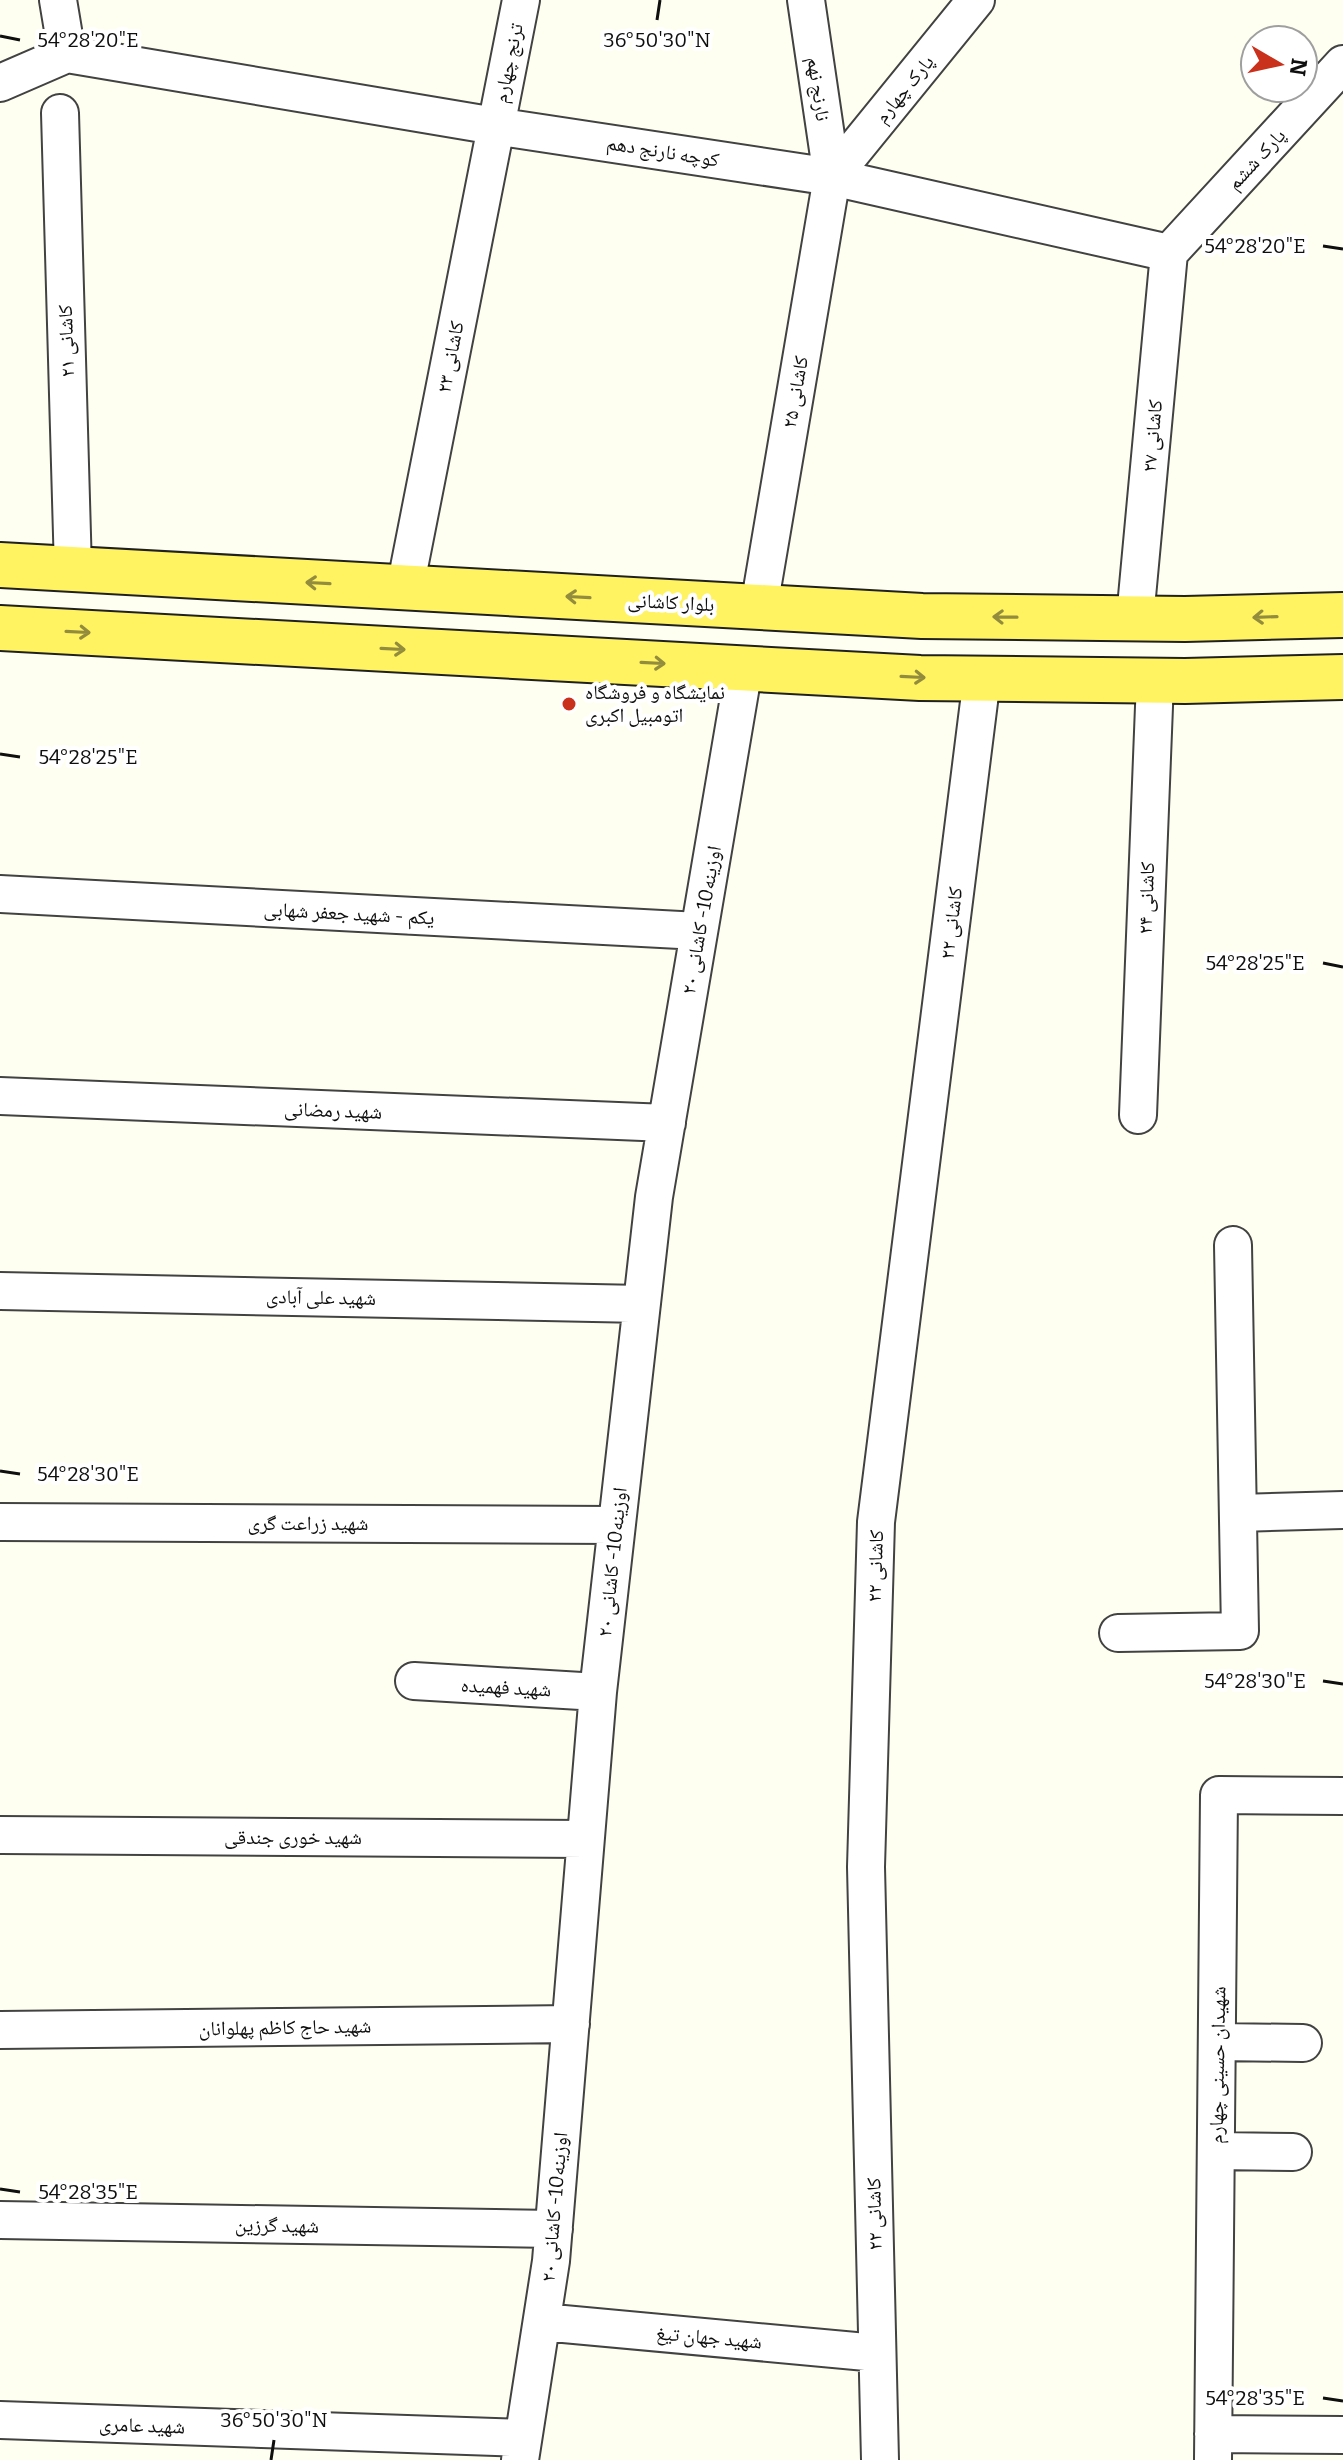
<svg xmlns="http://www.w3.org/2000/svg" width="1343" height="2460" viewBox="0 0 1343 2460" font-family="Bitter,'Noto Naskh Arabic',serif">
<rect width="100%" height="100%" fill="#fffff1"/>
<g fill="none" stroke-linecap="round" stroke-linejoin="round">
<!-- minor casing -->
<g stroke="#424242" stroke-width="40">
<path id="minor" d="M58,0L67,54
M0,83L67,54L495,126L832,177L1169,253
M60,113L73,570
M832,177L976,0
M1169,253L1343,64
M405,588L521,0
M759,607L832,177L806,0
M1135,618L1169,253
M0,894L699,931
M0,1096L667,1123
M1138,1115L1155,681
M0,1291L642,1304
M1239,1513L1343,1510
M0,1522L616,1525
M1118,1633L1240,1631L1233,1245
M414,1681L598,1692
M0,1835L585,1839
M0,2030L571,2024
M1217,2042L1303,2043
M1216,2151L1293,2152
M0,2220L554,2229
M542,2322L877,2353
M0,2420L523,2438
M1213,2434L1343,2435
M520,2460L551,2261L598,1692L654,1197L744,668
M880,2460L866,1867L876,1522L982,678
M1213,2460L1219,1795L1343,1796"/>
</g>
<!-- major casing -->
<g stroke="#202020" stroke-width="48">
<path id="major" d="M0,565L922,616L1185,619L1343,615
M0,628L920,678L1185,681L1343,677"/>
</g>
<!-- minor -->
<use href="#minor" stroke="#fff" stroke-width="36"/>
<!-- major -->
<use href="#major" stroke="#fff361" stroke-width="44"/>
</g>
<!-- one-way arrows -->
<defs><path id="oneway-shaft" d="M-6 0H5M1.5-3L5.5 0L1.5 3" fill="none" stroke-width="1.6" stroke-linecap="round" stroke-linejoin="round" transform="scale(2)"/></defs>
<g stroke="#938c3c">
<use href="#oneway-shaft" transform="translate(318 583) rotate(-177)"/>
<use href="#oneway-shaft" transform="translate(578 597) rotate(-177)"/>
<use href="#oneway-shaft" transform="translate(1005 617) rotate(-179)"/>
<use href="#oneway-shaft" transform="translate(1265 617) rotate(178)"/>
<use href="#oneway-shaft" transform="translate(78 632) rotate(3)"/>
<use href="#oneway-shaft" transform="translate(393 649) rotate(3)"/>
<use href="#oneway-shaft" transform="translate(653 663) rotate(3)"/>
<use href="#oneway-shaft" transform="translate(913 677) rotate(3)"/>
</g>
<!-- ticks -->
<path fill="none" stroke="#0f0f0f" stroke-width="3" d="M657,20L660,0M0,36L20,40M1323,246L1343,249M0,754L20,757M1323,963L1343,967M0,1471L20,1474M1323,1681L1343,1684M0,2189L20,2192M1323,2398L1343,2401M271,2460L274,2440"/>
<!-- markers -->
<circle fill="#ca311c" stroke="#fff" stroke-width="3" cx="569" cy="704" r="8"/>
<g text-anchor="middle" stroke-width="8" stroke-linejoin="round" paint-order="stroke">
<!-- street labels -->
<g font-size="20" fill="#0f0f0f" stroke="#fff">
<text transform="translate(508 63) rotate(-78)" y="7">ترنج چهارم</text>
<text transform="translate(819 89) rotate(82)" y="7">نارنج نهم</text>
<text transform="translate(904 89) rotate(-51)" y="7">پارک چهارم</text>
<text transform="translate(663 151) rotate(9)" y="7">کوچه نارنج دهم</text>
<text transform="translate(1256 159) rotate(-47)" y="7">پارک ششم</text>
<text transform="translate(66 341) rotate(-92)" y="7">کاشانی ۲۱</text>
<text transform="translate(450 357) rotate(-79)" y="7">کاشانی ۲۳</text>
<text transform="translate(795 392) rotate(-80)" y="7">کاشانی ۲۵</text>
<text transform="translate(1152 436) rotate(-85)" y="7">کاشانی ۲۷</text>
<text transform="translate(671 602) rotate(3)" y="7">بلوار کاشانی</text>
<text transform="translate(1146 898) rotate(-88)" y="7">۲۴ کاشانی</text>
<text transform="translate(349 913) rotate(3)" y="7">یکم - شهید جعفر شهابی</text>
<text transform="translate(701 920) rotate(-80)" y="7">اوزینه10- کاشانی ۲۰</text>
<text transform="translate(951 923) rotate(-83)" y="7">کاشانی ۲۲</text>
<text transform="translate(333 1110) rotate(2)" y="7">شهید رمضانی</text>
<text transform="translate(321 1297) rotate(1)" y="7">شهید علی آبادی</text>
<text x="308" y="1530">شهید زراعت گری</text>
<text transform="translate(612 1562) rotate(-84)" y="7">اوزینه10- کاشانی ۲۰</text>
<text transform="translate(875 1566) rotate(-88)" y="7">کاشانی ۲۲</text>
<text transform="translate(506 1687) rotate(3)" y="7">شهید فهمیده</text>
<text x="293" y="1844">شهید خوری جندقی</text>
<text transform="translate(285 2027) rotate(-1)" y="7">شهید حاج کاظم پهلوانان</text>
<text transform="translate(1217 2065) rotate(-89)" y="7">شهیدان حسینی چهارم</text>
<text transform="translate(554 2207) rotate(-85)" y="7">اوزینه10- کاشانی ۲۰</text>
<text transform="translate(874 2214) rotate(-91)" y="7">کاشانی ۲۲</text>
<text transform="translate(277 2225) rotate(1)" y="7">شهید گرزین</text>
<text transform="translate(709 2337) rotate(5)" y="7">شهید جهان تیغ</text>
<text transform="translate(142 2425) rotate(2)" y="7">شهید عامری</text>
</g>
<!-- poi labels -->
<g font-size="20" fill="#0f0f0f" stroke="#fff" text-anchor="start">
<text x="585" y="699">نمایشگاه و فروشگاه<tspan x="585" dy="23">اتومبیل اکبری</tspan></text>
</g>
</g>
<g font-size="20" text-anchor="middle" fill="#0f0f0f" stroke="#fff" stroke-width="8" stroke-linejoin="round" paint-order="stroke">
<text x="88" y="47">54°28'20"E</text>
<text x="657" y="47">36°50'30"N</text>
<text x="1255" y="253">54°28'20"E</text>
<text x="88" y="764">54°28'25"E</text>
<text x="1255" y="970">54°28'25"E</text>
<text x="88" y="1481">54°28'30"E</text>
<text x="1255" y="1688">54°28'30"E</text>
<text x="88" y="2199">54°28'35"E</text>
<text x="1255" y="2405">54°28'35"E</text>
<text x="274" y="2427">36°50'30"N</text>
</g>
<!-- north arrow -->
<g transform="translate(1279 64) rotate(99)"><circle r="38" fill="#ffffff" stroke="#9f9f9f" stroke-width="2"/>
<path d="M0-6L14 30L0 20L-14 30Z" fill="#ca311c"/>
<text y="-12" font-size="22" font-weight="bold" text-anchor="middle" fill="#0f0f0f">N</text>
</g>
</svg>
